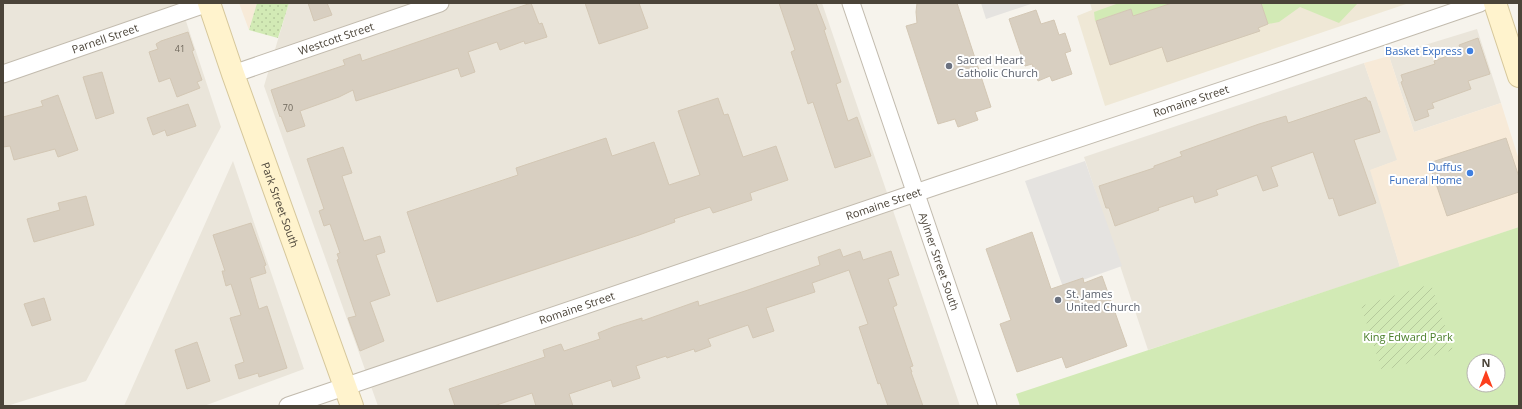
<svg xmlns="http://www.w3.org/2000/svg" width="1522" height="409" viewBox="0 0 1522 409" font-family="'Open Sans',sans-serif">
<defs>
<pattern id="grass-dots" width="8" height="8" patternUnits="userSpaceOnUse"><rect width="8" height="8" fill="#d2eab5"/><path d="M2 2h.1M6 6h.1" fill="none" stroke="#b6ca9c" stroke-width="1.8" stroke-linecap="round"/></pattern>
<pattern id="garden-furrows" width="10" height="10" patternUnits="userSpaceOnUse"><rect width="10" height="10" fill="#d2eab5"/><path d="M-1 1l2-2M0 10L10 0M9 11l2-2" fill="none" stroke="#b6ca9c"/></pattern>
</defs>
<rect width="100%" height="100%" fill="#f6f3ec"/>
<!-- residential -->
<path fill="#eae5da" d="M3,3H180L221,127L86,381L7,406H3Z
M289,3H822L960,406H378L264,86Z
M1477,29L1501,103L1414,132L1389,56Z
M1364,63L1398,160L1371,170L1400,267L1148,350L1084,157Z
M233,161L304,369L204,406H124Z"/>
<!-- commercial -->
<path fill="#f7ead8" d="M239,3H257L249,30Z
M1389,56L1414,132L1501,103L1519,160V227L1400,267L1370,170L1397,160L1364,63Z"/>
<!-- education -->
<path fill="#efe8d6" d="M1090,3H1409L1105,106L1077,16L1092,10Z"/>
<!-- grass -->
<path fill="url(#grass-dots)" d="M257,3H289L278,38L249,30Z"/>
<!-- park -->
<path fill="#d2eab5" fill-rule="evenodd" d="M1119,3H1172L1133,16L1131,9L1095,21L1094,12Z
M1261,3H1358L1339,23L1300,7L1279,22L1268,24Z
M1519,227V406H1020L1016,394ZM1474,361H1498V385H1474Z"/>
<!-- garden -->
<path fill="url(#garden-furrows)" d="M1431,284L1453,350L1382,371L1361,306Z"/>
<!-- parking -->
<path fill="#e5e3e0" d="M981,3H1034L986,19Z
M1085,161L1122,266L1063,287L1025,181Z"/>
<!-- building -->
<path fill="#d8cfc1" stroke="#d3c7b4" d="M308,3H327L332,15L314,21Z
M531,3L539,24L542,23L547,37L525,44L524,41L500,50L497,42L468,52L475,72L461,77L458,68L356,101L353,90L339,97L300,111L305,126L287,132L281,116L280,117L271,90L345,65L343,60L360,54L362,61Z
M585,3H639L648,28L599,44Z
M779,3H816L826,29L824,30L841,82L836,84L848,121L857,117L871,156L835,168L813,102L808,104L801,82L791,52L795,50Z
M917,3H957L991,107L975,112L978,120L958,127L955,119L938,124L906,26L917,23L916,12Z
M1172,3H1261L1268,24L1258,28L1260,31L1167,62L1162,47L1110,65L1096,21L1131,9L1133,16Z
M1036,10L1041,24L1054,20L1059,35L1065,33L1071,51L1065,53L1072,74L1052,81L1050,76L1038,81L1032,64L1025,66L1009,19Z
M188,32L194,50L192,51L202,80L197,82L200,88L177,97L170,78L159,82L149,52L158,49L156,44L161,41Z
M1478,38L1490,74L1468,81L1471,89L1432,103L1434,108L1427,110L1429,116L1415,121L1401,82L1403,81L1401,75L1435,64L1434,61L1461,51L1459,45Z
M102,72L114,113L96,119L83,77Z
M58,95L78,150L58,157L55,149L14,160L10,146L3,147V117L43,106L41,101Z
M1366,97L1368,101H1370L1380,132L1354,140L1376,203L1339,216L1333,198L1329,199L1313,152L1271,167L1278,186L1263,191L1257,175L1216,190L1218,195L1195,203L1193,196L1158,208L1159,210L1115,226L1109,208H1106L1099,186L1154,168V166L1182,156L1180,152L1259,124L1286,116L1288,123Z
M718,98L724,115L728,114L743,157L776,146L788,180L750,193L752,200L713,213L710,207L674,219L675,222L639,235L437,302L407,212L518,175L516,168L606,138L612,156L654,142L669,185L700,175L678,111Z
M188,104L196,126L167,136L165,130L153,135L147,118Z
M1506,138L1519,177V192L1447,216L1429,163Z
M343,147L352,173L342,176L364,241L380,236L385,252L376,255L390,295L370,302L384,341L360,351L348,318L356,316L337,260L339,259L337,254L340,253L330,224L324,226L319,211L324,209L307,159Z
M86,196L94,225L34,242L27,219L60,210L58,203Z
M251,223L266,265L264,266L266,273L250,278L259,309L267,306L287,368L259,377L258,373L239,379L235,365L244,362L230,318L241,315L231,284L226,286L222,271H225L213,235Z
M1032,232L1051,289L1083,278L1084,283L1102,276L1127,346L1066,368L1062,357L1017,372L1000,324L1011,320L986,249Z
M840,249L843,257L860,251L863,260L891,251L899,275L888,279L897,305L893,307L913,366L910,367L912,372H911L923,406H888L880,383L878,384L859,327L868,324L849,270L812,283L815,292L766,308L774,331L753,338L748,325L708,339L711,346L695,352L694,349L667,358L666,356L636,366L640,378L613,387L611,380L569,394L573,406H536L532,393L494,406H455L449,389L545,357L543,350L561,344L564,351L600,339L598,333L613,327L642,318V321L698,301L699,306L745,291L820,265L818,257Z
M44,298L51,320L32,326L24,304Z
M197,342L210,381L187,389L175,350Z"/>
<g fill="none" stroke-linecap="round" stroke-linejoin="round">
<!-- street casing -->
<g stroke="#c2bbae" stroke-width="19">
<g id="street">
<path id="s1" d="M851,3L988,406"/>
<path id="s2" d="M3,74L208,3"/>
<path id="s3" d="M233,74L440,3"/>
<path id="s4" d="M288,406L939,185L1281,71L1480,3"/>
</g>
</g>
<!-- secondary casing -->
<g stroke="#d6c79b" stroke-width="24">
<g id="secondary">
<path id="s5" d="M209,3L233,74L352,406"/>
<path d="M1495,3L1519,76"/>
</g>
</g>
<!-- street -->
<use href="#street" stroke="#fff" stroke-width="17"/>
<!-- secondary -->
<use href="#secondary" stroke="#fff3cd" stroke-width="22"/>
</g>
<!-- markers -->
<g fill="#3f7fe0" stroke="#fff" stroke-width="1.5">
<circle cx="1470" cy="51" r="4"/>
<circle cx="1470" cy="173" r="4"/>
</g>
<g fill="#6b7280" stroke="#fff" stroke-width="1.5">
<circle cx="949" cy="66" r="4"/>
<circle cx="1058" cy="300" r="4"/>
</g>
<g text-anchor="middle" stroke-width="4" stroke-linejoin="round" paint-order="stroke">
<!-- number labels -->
<g font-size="9" fill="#6e675b">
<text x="180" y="52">41</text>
<text x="288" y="111">70</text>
</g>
<!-- street labels -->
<g font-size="11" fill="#4b4439" stroke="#fff">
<text dy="4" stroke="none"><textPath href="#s2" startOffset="108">Parnell Street</textPath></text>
<text dy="4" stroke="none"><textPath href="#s3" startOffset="109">Westcott Street</textPath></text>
<text dy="4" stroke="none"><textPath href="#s4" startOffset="953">Romaine Street</textPath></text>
<text dy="4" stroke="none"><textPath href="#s4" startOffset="629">Romaine Street</textPath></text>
<text dy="4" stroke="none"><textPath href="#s5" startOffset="214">Park Street South</textPath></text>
<text dy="4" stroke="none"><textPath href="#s1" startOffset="273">Aylmer Street South</textPath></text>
<text dy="4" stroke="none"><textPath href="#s4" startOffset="305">Romaine Street</textPath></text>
</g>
<!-- shop labels -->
<g font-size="11" fill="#366cbe" stroke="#fff" text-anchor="end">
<text x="1462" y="55">Basket Express</text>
<text x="1462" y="171">Duffus<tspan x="1462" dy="13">Funeral Home</tspan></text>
</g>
<!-- worship labels -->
<g font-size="11" fill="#5b616d" stroke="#fff" text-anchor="start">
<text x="957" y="64">Sacred Heart<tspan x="957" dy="13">Catholic Church</tspan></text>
<text x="1066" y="298">St. James<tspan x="1066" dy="13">United Church</tspan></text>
</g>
<!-- park labels -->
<g font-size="11" fill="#4a7f2a" stroke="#fff">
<text x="1408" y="341">King Edward Park</text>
</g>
</g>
<!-- border -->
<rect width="1522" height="409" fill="none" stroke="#4b4439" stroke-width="8"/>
<!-- north arrow -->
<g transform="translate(1486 373)"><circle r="19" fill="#ffffff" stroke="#b7b4b0"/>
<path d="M0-3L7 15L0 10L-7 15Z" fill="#fc3f1d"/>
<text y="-6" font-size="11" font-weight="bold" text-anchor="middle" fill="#4b4439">N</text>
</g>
</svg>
